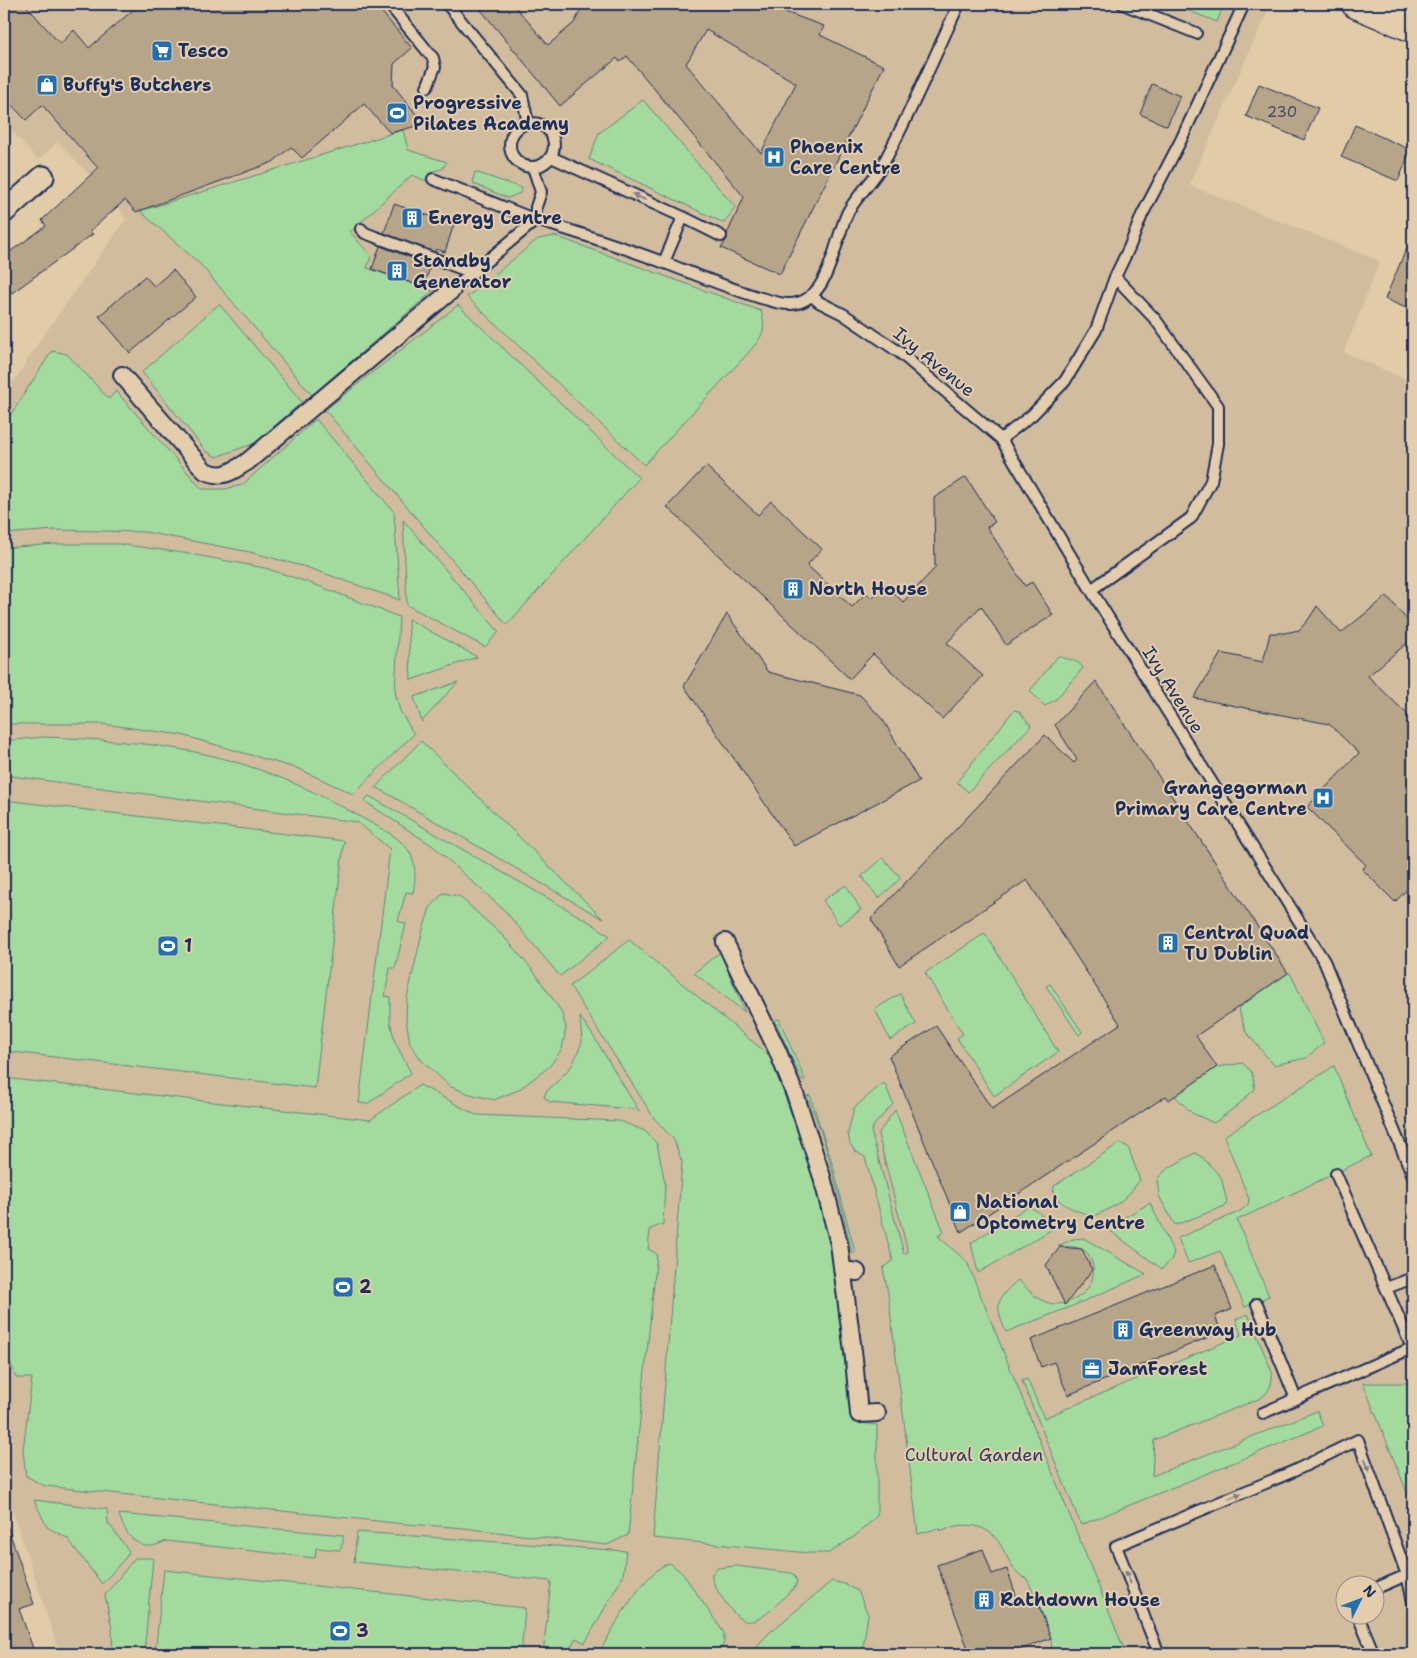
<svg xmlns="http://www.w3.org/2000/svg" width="1417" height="1658" viewBox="0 0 1417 1658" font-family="'Shantell Sans',sans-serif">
<rect width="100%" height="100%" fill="#e2cba7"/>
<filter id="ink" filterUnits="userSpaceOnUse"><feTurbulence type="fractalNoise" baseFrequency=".02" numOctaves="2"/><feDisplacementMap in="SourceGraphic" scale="10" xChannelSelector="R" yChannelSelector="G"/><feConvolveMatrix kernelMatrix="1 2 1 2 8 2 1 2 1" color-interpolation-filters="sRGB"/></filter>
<g filter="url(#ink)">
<!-- built -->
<path fill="#d1bd9d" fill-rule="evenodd" d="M4,4H1271L1189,185L1380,261L1344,352L1413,383V1654H60L4,1485V397L41,339L126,219L114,200L58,142L38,160L4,122ZM1344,1586H1374V1616H1344Z"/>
<!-- green -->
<path fill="#a3db9f" stroke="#5f857e" d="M1172,4H1224L1217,22Z
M643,100L735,207L724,223L589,159L599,133Z
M403,130L408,150L447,162L442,169L433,171L429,182L412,175L350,232L371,256L367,268L433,291L312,395L200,264L140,211Z
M475,172L522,188L520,193L508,198L474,184L473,180Z
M555,236L761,311C767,332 762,336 749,352L644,465L467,297L538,239Z
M219,304L302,402L255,443L216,457L206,451L142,372Z
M458,305L639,478L507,625L325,410Z
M52,351L67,354L109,399L116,391L202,489H225L242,485L316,419L394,512L400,600L306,567L250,552L145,532L55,530L4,534V425Z
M403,520L499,632L485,647L407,605Z
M55,544H119L190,554L265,568L316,585L399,617L395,692L400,711L414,734L353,794L299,769L182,735L103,724H4V548Z
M408,619L477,657L411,680Z
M1058,656C1067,660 1078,659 1083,668L1056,699L1045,706L1030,691Z
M458,682L423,720L422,722L414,697Z
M1014,710L1019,711L1031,726L968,792L957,782Z
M44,737C95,739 145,742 195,752C255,764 311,788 364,819C376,826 396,835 405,846C417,860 416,876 413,893L406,892L398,921L406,924L395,968H390L385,996L390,997V1021L395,1042L411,1073L367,1104L359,1103L390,849L357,822L4,775V741Z
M421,741L596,912L603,919L376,787Z
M369,796L591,923L610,936L560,976L505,911L433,846L364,801Z
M4,800L344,841L315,1088L4,1051Z
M883,858L901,878L879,898L865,881L864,878L861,877Z
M846,885L861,910L839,925L823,900Z
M443,893L459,896L505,938L535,973L561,1011L566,1028L562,1049L549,1067L518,1090L494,1100L470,1094L451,1087L423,1062L410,1044L406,1018L407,998L422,933L430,908Z
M985,933L1058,1052L994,1096L957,1038L963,1034L925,973Z
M629,940L770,1056L811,1167L830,1241L852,1422L877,1425V1516L855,1536L829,1553H809L653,1538L682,1162L674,1140L654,1118L570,986Z
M720,952L745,1012L694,973Z
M1288,973H1290L1324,1043L1306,1058L1274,1065L1246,1032L1238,1008Z
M1050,984L1082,1032L1079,1035L1046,986Z
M900,994L916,1024L890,1040L875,1009Z
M580,1017L594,1037L639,1111L631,1109L550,1102L544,1097L546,1092L560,1079L573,1064L582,1042Z
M779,1019L805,1080L802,1081L775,1020Z
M1243,1063L1252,1073L1255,1089L1238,1105L1214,1123L1192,1113L1175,1096L1217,1067Z
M1334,1066L1371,1156L1237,1220L1269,1296L1245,1307L1220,1251L1188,1263L1178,1238L1239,1212L1248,1205L1249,1199L1224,1136Z
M4,1078L370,1120L420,1085L476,1115L620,1121L645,1131L657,1144L665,1183L663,1224L650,1229L648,1249L657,1254L628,1535L607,1545L454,1527L405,1524L45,1486L26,1476L23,1450L32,1378H16L4,1344Z
M882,1084H885L893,1104L874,1125L871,1131L904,1254L908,1252L878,1134L895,1110L944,1232L938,1236L967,1262L1126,1654H1052L1051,1638L1036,1598L1027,1579C1003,1569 1007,1532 975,1526C963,1524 951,1526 940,1531L939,1528L918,1534L888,1293L883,1268L893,1261L865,1157L855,1151L850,1144L848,1133L854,1108Z
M810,1095L833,1166L855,1253H852C840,1200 829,1146 807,1096Z
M1120,1143L1128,1147L1140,1180C1125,1200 1117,1206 1094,1216C1079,1212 1063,1207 1053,1194L1054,1186Z
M1195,1153L1203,1158L1221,1177L1227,1202L1225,1206L1175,1225L1159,1196L1157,1179L1167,1169Z
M1150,1203L1174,1253L1171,1260L1162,1269L1109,1230L1111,1225Z
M1027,1207C1040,1210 1045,1218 1051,1230L978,1273L971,1243Z
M1083,1238L1146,1274L1070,1307L1006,1332C994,1305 996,1299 1018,1280C1025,1286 1033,1296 1041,1300C1067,1314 1103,1288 1091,1260C1089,1255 1087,1251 1081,1249C1075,1246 1065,1247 1058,1246L1073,1239Z
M1248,1314L1272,1372C1273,1384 1269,1393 1259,1399L1154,1440L1152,1476L1317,1411L1323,1426L1081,1525L1022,1381L1027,1379L1044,1418L1241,1335L1236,1319Z
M1363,1383H1410L1413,1386V1507Z
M34,1500L107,1509L108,1523L129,1551L126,1557L102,1584L67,1538L47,1527Z
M119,1514L343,1535V1542L340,1550L316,1548L315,1558L167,1541C161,1543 153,1547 147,1546C131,1544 123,1528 119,1514Z
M357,1532L626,1551L623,1576L585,1643L576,1638L567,1654H543L551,1581L354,1562Z
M135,1558H153L144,1654H113L112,1629L105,1595Z
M670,1563L683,1574L724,1633V1642L719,1654H603L601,1650C613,1627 646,1569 670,1563Z
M736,1566L791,1573L794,1575L797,1581L795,1587C783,1597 770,1614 756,1620C752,1622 745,1622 741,1619C733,1615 713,1587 712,1578C711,1574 714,1571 717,1568Z
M164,1570L525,1608L521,1654H155Z
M832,1581L844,1584L858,1591L868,1615L862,1654H755L758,1645L769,1633Z"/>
<!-- building -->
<path fill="#b6a588" stroke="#1b2f5e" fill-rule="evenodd" d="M4,4H25L60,44L74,30L89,48L140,4H375L412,48L394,64L393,85L424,124L390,133L364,104L302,158L291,147L273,162L136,212L125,200L90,231L93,234L12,293L4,282V256L46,226L42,220L98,168L42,105L26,120L4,97Z
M476,4H513L548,45L574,23L584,4H769L785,12L824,26L820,35L884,66L780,274L721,248L727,239V234L744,197L627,56L620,62L617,58L560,106ZM706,30L796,83L761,153L686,64Z
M1152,84L1180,96L1167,126L1140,114Z
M1259,84L1318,108L1304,140L1246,116Z
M1355,125L1411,150L1398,181L1341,157Z
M394,204L454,224L445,252L436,249L435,252L384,233Z
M1413,233V311L1385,299Z
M380,246L431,265L423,287L372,269Z
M173,270L196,297L130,353L99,316L145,276L154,286Z
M706,466L758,515L771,501L822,549L807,565L852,607L866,593L872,598L885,584L903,602L935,568L934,498L966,477L995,522L987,527L1025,586L1032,582L1053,615L1006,645L981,606L947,643L983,676L942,719L873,654L850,679L667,507Z
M1387,596L1413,627V638L1368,676L1413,720V883L1395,902L1362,869L1366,865L1307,807L1359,753L1329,724L1194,698L1221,653L1263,662L1270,633H1284L1299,630L1308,620L1317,606L1341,633Z
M727,614L768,672L860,695L883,720L919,781L794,846L684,686Z
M1096,681L1288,973L1196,1036L1217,1067L1169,1100L1166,1096L961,1232L889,1056L936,1026L992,1109L1120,1024L1027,880L899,966L871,919L1045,735L1074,763L1077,760L1055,725Z
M1060,1247L1082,1249L1092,1270L1065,1305L1046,1265Z
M1215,1265L1232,1309L1215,1316L1221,1332L1068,1395L1054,1362L1041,1367L1031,1340Z
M7,1525L34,1604L19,1609L35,1654H11L4,1633V1526Z
M983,1549L992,1574L1007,1569L1019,1604L1036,1598L1051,1638L1020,1650L1021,1654H970L937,1565Z"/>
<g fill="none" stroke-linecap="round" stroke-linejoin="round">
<!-- service casing -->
<g stroke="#1b2f5e" stroke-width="14">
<path id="service" d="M389,4L433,58L435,67L427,87
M447,4L522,95L528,123
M1123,4L1196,33
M510 145a22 22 0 1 1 44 0a22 22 0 1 1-44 0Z
M551,157L683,217
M433,179L536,220V207L541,192L533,167
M361,229L365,233L473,273
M664,262L683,217L721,236
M452,290L536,220C579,233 623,247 665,263C697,275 728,288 761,298C770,300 781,305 791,304C831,302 834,237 849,210C858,195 873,181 883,164C911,112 934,57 959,4
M811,295L819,302L843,314L899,352L1001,439L1091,590L1324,961L1413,1176
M1001,439L1032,415L1065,381L1096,330L1115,277
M1091,590L1191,518L1211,481L1218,444V406L1155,319L1115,277L1129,248L1142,215L1181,140L1244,4
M1336,1174L1413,1350
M1386,1288L1413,1278
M1257,1304L1296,1399
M1263,1413L1412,1348
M1374,1589L1407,1575
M1358,1616L1374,1654
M1159,1654L1116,1546L1294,1471L1358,1440L1407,1575L1413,1602"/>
</g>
<!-- pedestrian casing -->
<g stroke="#1b2f5e" stroke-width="20">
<path id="pedestrian" d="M122,375L205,471C225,479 230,472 247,462L452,290
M725,942L778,1052L796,1097L822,1177L839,1244L854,1359L859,1414L877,1413
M843,1270L857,1272"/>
</g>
<!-- minor casing -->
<g stroke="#1b2f5e" stroke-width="25">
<path id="minor" d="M4,212L43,177"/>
</g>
<!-- secondary casing -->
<g stroke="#1b2f5e" stroke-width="31">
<path id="secondary" d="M1356,4L1413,28"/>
</g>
<!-- service -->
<use href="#service" stroke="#e3cdac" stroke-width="10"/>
<!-- pedestrian -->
<use href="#pedestrian" stroke="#e3cdac" stroke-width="16"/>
<!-- minor -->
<use href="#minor" stroke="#e3cdac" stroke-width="21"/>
<!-- secondary -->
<use href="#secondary" stroke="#e3cdac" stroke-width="28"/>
</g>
<!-- one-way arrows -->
<defs><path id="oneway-solid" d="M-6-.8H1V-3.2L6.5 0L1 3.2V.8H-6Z" transform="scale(1.25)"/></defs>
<g fill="#7f7e85">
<use href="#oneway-solid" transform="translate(639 197) rotate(-155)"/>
<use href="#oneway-solid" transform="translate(1367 1465) rotate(70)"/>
<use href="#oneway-solid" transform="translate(1235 1496) rotate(-22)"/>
<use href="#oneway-solid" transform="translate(1128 1577) rotate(-112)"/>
</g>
</g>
<!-- icons -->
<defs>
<g id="supermarket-square" transform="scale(1.125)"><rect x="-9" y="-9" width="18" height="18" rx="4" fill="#1f6fb2" stroke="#e3cdac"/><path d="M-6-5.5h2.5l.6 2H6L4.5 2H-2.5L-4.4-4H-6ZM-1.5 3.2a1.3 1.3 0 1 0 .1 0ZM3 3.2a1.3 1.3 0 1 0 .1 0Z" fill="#fff"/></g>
<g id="shop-square" transform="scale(1.125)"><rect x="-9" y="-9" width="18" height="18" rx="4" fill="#1f6fb2" stroke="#e3cdac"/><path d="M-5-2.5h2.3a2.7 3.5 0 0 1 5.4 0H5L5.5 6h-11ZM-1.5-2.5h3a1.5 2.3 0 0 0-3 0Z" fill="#fff"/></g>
<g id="stadium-square" transform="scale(1.125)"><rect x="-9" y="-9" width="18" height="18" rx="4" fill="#1f6fb2" stroke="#e3cdac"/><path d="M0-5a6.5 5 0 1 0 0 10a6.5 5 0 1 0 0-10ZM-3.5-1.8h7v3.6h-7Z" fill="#fff"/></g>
<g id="hospital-square" transform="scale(1.125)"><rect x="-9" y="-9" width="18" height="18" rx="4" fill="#1f6fb2" stroke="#e3cdac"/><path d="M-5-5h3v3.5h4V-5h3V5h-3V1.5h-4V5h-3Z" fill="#fff"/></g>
<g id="building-square" transform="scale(1.125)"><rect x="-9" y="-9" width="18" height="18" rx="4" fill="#1f6fb2" stroke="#e3cdac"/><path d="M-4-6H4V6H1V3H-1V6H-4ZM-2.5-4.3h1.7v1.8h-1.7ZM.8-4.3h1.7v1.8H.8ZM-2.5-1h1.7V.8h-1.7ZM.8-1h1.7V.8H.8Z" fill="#fff"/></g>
<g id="office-square" transform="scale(1.125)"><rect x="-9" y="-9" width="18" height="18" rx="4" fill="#1f6fb2" stroke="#e3cdac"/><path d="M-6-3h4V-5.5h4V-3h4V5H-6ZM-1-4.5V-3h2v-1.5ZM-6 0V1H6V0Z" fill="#fff"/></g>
</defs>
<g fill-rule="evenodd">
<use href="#supermarket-square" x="162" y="51"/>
<use href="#shop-square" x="47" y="85"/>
<use href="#stadium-square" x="397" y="113"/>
<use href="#hospital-square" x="774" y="157"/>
<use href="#building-square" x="412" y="218"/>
<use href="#building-square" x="397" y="271"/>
<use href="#building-square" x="793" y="589"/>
<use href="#hospital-square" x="1323" y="798"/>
<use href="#building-square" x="1168" y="943"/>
<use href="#stadium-square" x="168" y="946"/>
<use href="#shop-square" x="960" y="1212"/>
<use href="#stadium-square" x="343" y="1287"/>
<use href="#building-square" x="1123" y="1330"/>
<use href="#office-square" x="1092" y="1369"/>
<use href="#building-square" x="984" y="1600"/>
<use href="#stadium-square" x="340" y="1631"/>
</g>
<g text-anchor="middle" stroke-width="4" stroke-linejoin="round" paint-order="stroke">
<!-- number labels -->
<g font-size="15" fill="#424c68">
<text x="1282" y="117">230</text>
</g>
<!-- poi labels -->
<g font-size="18" font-weight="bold" fill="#1b2f5e" stroke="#e3cdac" text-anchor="start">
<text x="178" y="57">Tesco</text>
<text x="63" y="91">Buffy's Butchers</text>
<text x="413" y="109">Progressive<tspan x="413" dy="21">Pilates Academy</tspan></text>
<text x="790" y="153">Phoenix<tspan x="790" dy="21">Care Centre</tspan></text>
<text x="428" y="224">Energy Centre</text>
<text x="413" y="267">Standby<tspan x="413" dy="21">Generator</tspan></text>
<text x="809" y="595">North House</text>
<text x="1307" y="794" text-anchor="end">Grangegorman<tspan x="1307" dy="21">Primary Care Centre</tspan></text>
<text x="1184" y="939">Central Quad<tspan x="1184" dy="21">TU Dublin</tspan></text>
<text x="184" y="952">1</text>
<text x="976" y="1208">National<tspan x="976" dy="21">Optometry Centre</tspan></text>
<text x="359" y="1293">2</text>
<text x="1139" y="1336">Greenway Hub</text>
<text x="1108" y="1375">JamForest</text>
<text x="1000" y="1606">Rathdown House</text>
<text x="356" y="1637">3</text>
</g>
<!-- street labels -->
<g font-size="18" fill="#1b2f5e" stroke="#e3cdac">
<text transform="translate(934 362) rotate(39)" y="6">Ivy Avenue</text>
<text transform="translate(1173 690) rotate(58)" y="6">Ivy Avenue</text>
</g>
<!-- park labels -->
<g font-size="18" fill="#294064" stroke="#e3cdac">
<text x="974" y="1461">Cultural Garden</text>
</g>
</g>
<!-- margin -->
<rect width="1417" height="1658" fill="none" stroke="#e3cdac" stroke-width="20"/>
<rect x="10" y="10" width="1397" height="1638" fill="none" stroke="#1b2f5e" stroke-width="2" filter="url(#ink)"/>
<!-- north arrow -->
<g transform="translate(1360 1600) rotate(48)"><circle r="24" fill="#e3cdac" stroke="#938e8d"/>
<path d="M0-4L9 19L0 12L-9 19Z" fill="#1f6fb2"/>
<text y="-8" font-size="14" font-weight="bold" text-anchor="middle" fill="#1b2f5e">N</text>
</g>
</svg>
